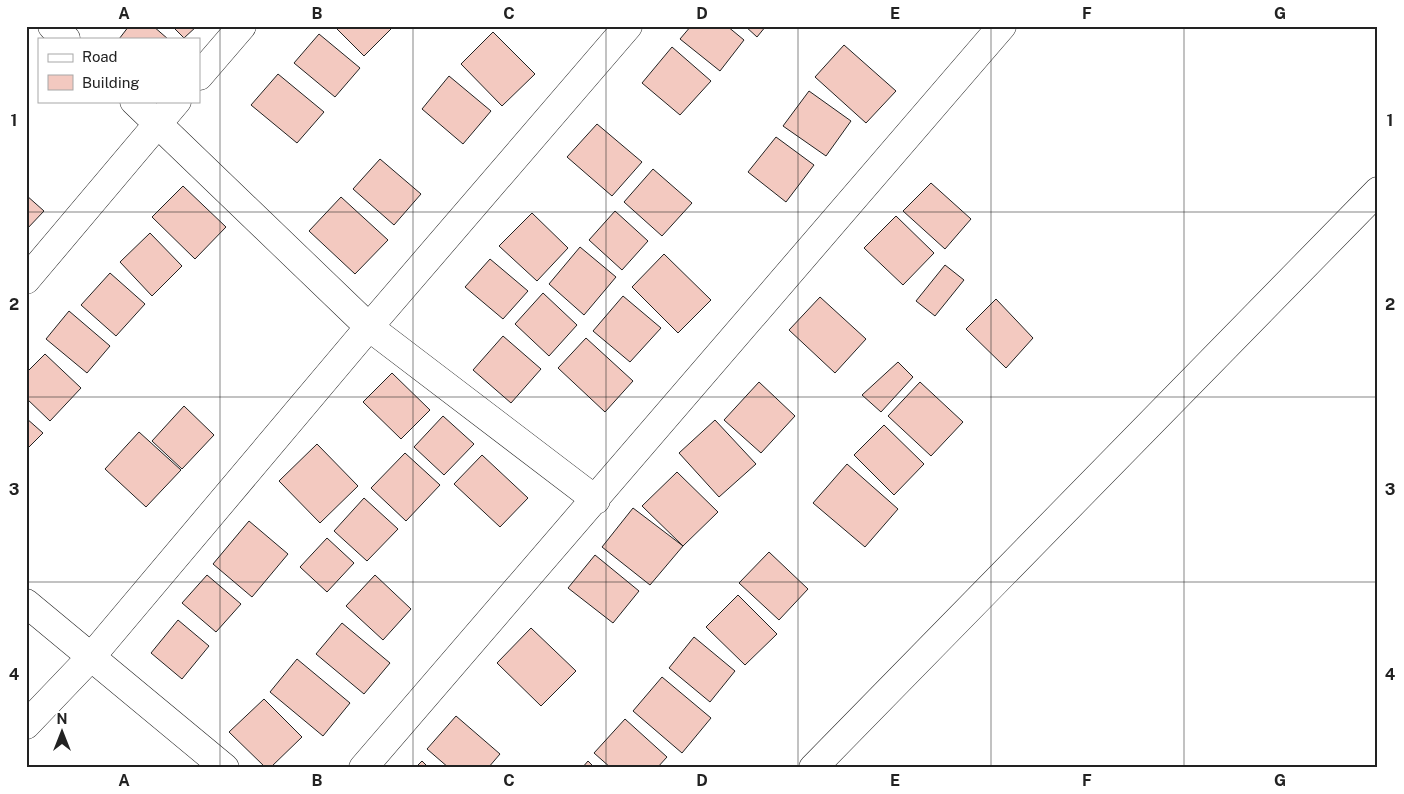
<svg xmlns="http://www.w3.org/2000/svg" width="1404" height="794" viewBox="0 0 1404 794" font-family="'Public Sans',sans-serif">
<rect width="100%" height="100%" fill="#fff"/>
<!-- building -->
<path fill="#f3c9c0" stroke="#222" d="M129,26H153L168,39H119Z
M172,26H197L184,38Z
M334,26H394L364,56Z
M691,26H727L744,40L720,71L680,39Z
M745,26H766L757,37Z
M493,32L535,74L502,106L461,64Z
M319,34L360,68L335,97L294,63Z
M844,45L896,91L866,123L815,77Z
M672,47L711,81L680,115L642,83Z
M278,74L324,112L297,143L251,105Z
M449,76L491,111L463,144L422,109Z
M809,91L851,121L826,156L783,126Z
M597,124L642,162L612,196L567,157Z
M776,137L814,165L786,202L748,172Z
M380,159L421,194L394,225L353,189Z
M653,169L692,203L662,236L624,202Z
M931,183L971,219L945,249L903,211Z
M183,186L226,227L195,259L152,217Z
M26,195L44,211L26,230Z
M341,197L388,240L355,274L309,231Z
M615,211L648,241L622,270L589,240Z
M532,213L568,248L537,281L499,246Z
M896,216L934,253L903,285L864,248Z
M150,233L182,266L152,296L120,262Z
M580,247L616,277L584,315L549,284Z
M664,254L711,300L678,333L632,287Z
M490,259L528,291L503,319L465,287Z
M945,265L964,280L935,316L916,301Z
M110,273L145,304L116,336L81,305Z
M543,293L577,325L549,356L515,324Z
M623,296L661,328L630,362L593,331Z
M820,297L866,339L835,373L789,330Z
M996,299L1033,338L1006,368L966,329Z
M69,311L110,346L87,373L46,339Z
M503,336L541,369L511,403L473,370Z
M586,338L633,381L605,412L558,368Z
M45,354L81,388L50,421L26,398V373Z
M898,362L913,377L881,412L862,395Z
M392,373L430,410L401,439L363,402Z
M759,382L795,416L761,453L724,420Z
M920,382L963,422L931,456L888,416Z
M184,406L214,435L182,469L152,441Z
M443,416L474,444L444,475L414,447Z
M26,418L43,433L26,450Z
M715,420L756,464L719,497L679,453Z
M884,425L924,464L894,495L854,455Z
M139,432L181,470L146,507L105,469Z
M317,444L358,486L320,523L279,481Z
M405,453L440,485L406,521L371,488Z
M482,455L528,498L500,527L454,484Z
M847,464L898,509L865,547L813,503Z
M677,472L718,512L683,546L642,506Z
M364,498L398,529L367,561L334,531Z
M633,508L683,546L650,585L602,547Z
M249,521L288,554L252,597L213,564Z
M327,538L354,563L327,592L300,567Z
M769,552L808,589L779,620L739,583Z
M595,555L639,591L613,623L568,588Z
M207,575L241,604L216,632L182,603Z
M375,575L411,609L383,640L346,606Z
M738,595L777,634L745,665L706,627Z
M178,620L209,646L182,679L151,653Z
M342,623L390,663L364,694L316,654Z
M531,628L576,671L541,706L497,663Z
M694,637L735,671L710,702L669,668Z
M297,659L350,703L323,736L270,692Z
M662,677L711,718L682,753L633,711Z
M264,699L302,737L270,768H266L229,732Z
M456,716L500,754L488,768H449L427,749Z
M625,719L667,757L657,768H611L594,753Z
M422,761L429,768H415Z
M588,761L595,768H582Z"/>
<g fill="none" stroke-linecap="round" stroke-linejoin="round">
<!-- minor casing -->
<g stroke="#222" stroke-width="29">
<path id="minor" d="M52,26L66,39
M199,76L242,26
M134,101L369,327L596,500
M26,280L177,101
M26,603L225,768
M26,725L91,657L369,327L628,26
M363,768L1002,26"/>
</g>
<!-- secondary casing -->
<g stroke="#222" stroke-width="29">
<path id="secondary" d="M813,768L1378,191"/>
</g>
<!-- minor -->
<use href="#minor" stroke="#fff" stroke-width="28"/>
<!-- secondary -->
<use href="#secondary" stroke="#fff" stroke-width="28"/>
</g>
<!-- grid -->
<path fill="none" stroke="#222" stroke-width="1" stroke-opacity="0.55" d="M220,26V768M413,26V768M606,26V768M798,26V768M991,26V768M1184,26V768M26,212H1378M26,397H1378M26,582H1378"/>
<!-- border -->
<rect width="1404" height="794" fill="none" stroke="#ffffff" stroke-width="55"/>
<!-- legend -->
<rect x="38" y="38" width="162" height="65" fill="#ffffff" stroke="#a7a7a7"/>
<rect x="48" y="54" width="25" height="8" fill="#ffffff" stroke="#a7a7a7"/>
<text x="82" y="62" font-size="15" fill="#222222">Road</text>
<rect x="48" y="75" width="25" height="15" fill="#f3c9c0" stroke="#a7a7a7"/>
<text x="82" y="88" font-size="15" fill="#222222">Building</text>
<!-- north arrow -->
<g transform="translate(62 732)" stroke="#ffffff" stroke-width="4" paint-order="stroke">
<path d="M0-4L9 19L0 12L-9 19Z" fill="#222222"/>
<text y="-8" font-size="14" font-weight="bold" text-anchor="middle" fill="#222222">N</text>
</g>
<rect x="28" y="28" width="1348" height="738" fill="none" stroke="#222" stroke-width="2"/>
<g font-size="16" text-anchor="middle" font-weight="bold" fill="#222">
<text x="124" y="19">A</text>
<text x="317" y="19">B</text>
<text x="509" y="19">C</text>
<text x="702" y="19">D</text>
<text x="895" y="19">E</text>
<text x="1087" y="19">F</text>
<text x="1280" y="19">G</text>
<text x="14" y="126">1</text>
<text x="1390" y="126">1</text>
<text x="14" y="310">2</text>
<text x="1390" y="310">2</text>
<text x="14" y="495">3</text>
<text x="1390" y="495">3</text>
<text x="14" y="680">4</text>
<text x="1390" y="680">4</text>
<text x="124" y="786">A</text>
<text x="317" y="786">B</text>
<text x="509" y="786">C</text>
<text x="702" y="786">D</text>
<text x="895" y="786">E</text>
<text x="1087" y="786">F</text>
<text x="1280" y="786">G</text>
</g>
</svg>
